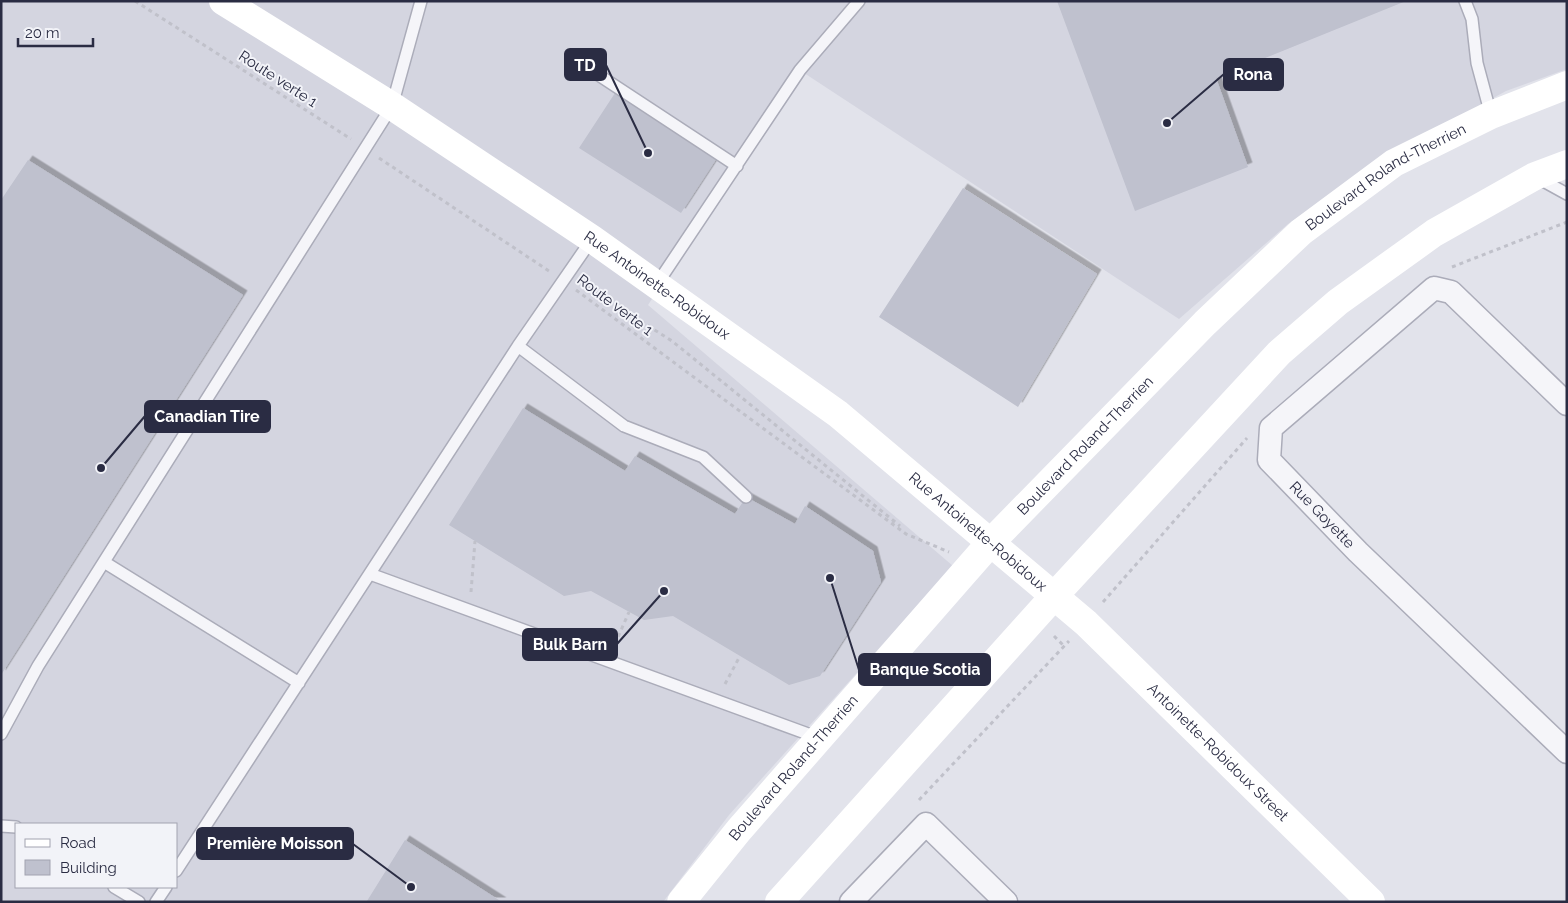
<svg xmlns="http://www.w3.org/2000/svg" width="1568" height="903" viewBox="0 0 1568 903" font-family="Raleway,sans-serif">
<defs>
<filter id="shadow"><feDropShadow dx="4.5" dy="-4.5" stdDeviation="0" flood-color="#0004"/></filter>
</defs>
<rect width="100%" height="100%" fill="#e2e3eb"/>
<!-- built -->
<path fill="#d4d5e0" fill-rule="evenodd" d="M1,1H1567V69L1506,91L1381,160L1288,224L1179,319L801,71L648,305L953,566L729,815L663,902H1ZM16,824H176V887H16Z"/>
<!-- building -->
<path fill="#bfc1ce" filter="url(#shadow)" d="M1057,1H1406L1216,78L1248,167L1135,211Z
M615,93L717,158L681,213L579,148Z
M28,160L243,295L1,675V200Z
M963,188L1097,274L1018,407L879,317Z
M523,408L625,471L635,456L735,514L746,497L795,524L805,506L873,551L881,582L820,676L789,685L673,616L644,620L591,591L564,596L449,525Z
M405,840L502,902L367,901Z"/>
<g fill="none" stroke-linecap="round" stroke-linejoin="round">
<!-- lane casing -->
<g stroke="#abacb9" stroke-width="14">
<path id="lane" d="M1465,1L1472,19L1477,63L1491,115
M597,74L737,166
M1538,178L1567,194
M657,284L800,70L859,1
M518,346L624,426L703,457L746,497
M104,562L299,683
M370,574L819,738
M1,734L38,666L392,106L421,1
M1,826L16,827
M176,871L518,346L592,239
M114,887L139,902
M156,902L166,887"/>
</g>
<!-- street casing -->
<g stroke="#abacb9" stroke-width="25">
<g id="street">
<path id="s1" d="M1567,404L1451,292L1434,288L1271,428L1269,460L1358,552L1567,752"/>
<path d="M851,902L926,824L1006,902"/>
</g>
</g>
<!-- path -->
<path stroke="#c0c1ca" stroke-width="3" stroke-dasharray="4 4" stroke-linecap="butt" d="M135,1L351,139
M379,158L549,271
M1452,267L1567,222
M587,287L672,341L900,526
M576,290L906,534L949,552
M471,592L475,541
M1103,602L1247,438
M1054,636L1064,646
M615,644L629,612
M725,684L740,656
M919,800L1069,641"/>
<!-- lane -->
<use href="#lane" stroke="#f5f5f9" stroke-width="11"/>
<!-- street -->
<use href="#street" stroke="#f5f5f9" stroke-width="22"/>
<!-- secondary -->
<g stroke="#fff" stroke-width="28">
<path id="s2" d="M223,1L392,106L592,239L838,414L1086,623L1371,902"/>
<path id="s3" d="M681,902L739,830L991,542L1205,323L1301,232L1394,163L1491,115L1567,85"/>
<path d="M779,902L1055,595L1279,353L1338,302L1434,233L1535,176L1567,164"/>
</g>
</g>
<g text-anchor="middle" stroke-width="4" stroke-linejoin="round" paint-order="stroke">
<!-- street labels -->
<g font-size="15" fill="#2a2c43" stroke="#f2f3f8">
<text transform="translate(278 79) rotate(33)" y="5">Route verte 1</text>
<text dy="5" stroke="none"><textPath href="#s3" startOffset="1015">Boulevard Roland-Therrien</textPath></text>
<text dy="5" stroke="none"><textPath href="#s2" startOffset="519">Rue Antoinette-Robidoux</textPath></text>
<text transform="translate(615 305) rotate(37)" y="5">Route verte 1</text>
<text dy="5" stroke="none"><textPath href="#s3" startOffset="610">Boulevard Roland-Therrien</textPath></text>
<text dy="5" stroke="none"><textPath href="#s1" startOffset="502">Rue Goyette</textPath></text>
<text dy="5" stroke="none"><textPath href="#s2" startOffset="924">Rue Antoinette-Robidoux</textPath></text>
<text dy="5" stroke="none"><textPath href="#s2" startOffset="1250">Antoinette-Robidoux Street</textPath></text>
<text dy="5" stroke="none"><textPath href="#s3" startOffset="175">Boulevard Roland-Therrien</textPath></text>
</g>
</g>
<!-- callouts -->
<path fill="none" stroke="#2a2c43" stroke-width="2" d="M648 153L606 65M1167 123L1224 74M101 468L145 416M664 591L617 644M830 578L859 670M411 887L353 844"/>
<g fill="#2a2c43" stroke="#f2f3f8" stroke-width="2">
<circle cx="648" cy="153" r="5"/>
<circle cx="1167" cy="123" r="5"/>
<circle cx="101" cy="468" r="5"/>
<circle cx="664" cy="591" r="5"/>
<circle cx="830" cy="578" r="5"/>
<circle cx="411" cy="887" r="5"/>
</g>
<g fill="#2a2c43" stroke="#2a2c43" stroke-width="2">
<rect x="565" y="49" width="41" height="31" rx="5"/>
<rect x="1224" y="59" width="59" height="31" rx="5"/>
<rect x="145" y="401" width="125" height="31" rx="5"/>
<rect x="523" y="629" width="94" height="31" rx="5"/>
<rect x="859" y="654" width="131" height="31" rx="5"/>
<rect x="197" y="828" width="156" height="31" rx="5"/>
</g>
<g font-size="16" text-anchor="middle" font-weight="bold" fill="#fff">
<text x="585" y="71">TD</text>
<text x="1253" y="80">Rona</text>
<text x="207" y="422">Canadian Tire</text>
<text x="570" y="650">Bulk Barn</text>
<text x="925" y="675">Banque Scotia</text>
<text x="275" y="849">Première Moisson</text>
</g>
<!-- border -->
<rect width="1568" height="903" fill="none" stroke="#2a2c43" stroke-width="5"/>
<!-- legend -->
<rect x="15" y="823" width="162" height="65" fill="#f2f3f8" stroke="#a2a3b0"/>
<rect x="25" y="839" width="25" height="8" fill="#ffffff" stroke="#a2a3b0"/>
<text x="60" y="848" font-size="15" fill="#2a2c43">Road</text>
<rect x="25" y="860" width="25" height="15" fill="#bfc1ce" stroke="#a2a3b0"/>
<text x="60" y="873" font-size="15" fill="#2a2c43">Building</text>
<!-- scale -->
<path d="M18 38v8h75v-8" fill="none" stroke="#2a2c43" stroke-width="2.5"/>
<text x="25" y="38" font-size="15" fill="#2a2c43" stroke="#f2f3f8" stroke-width="4" paint-order="stroke">20 m</text>
</svg>
